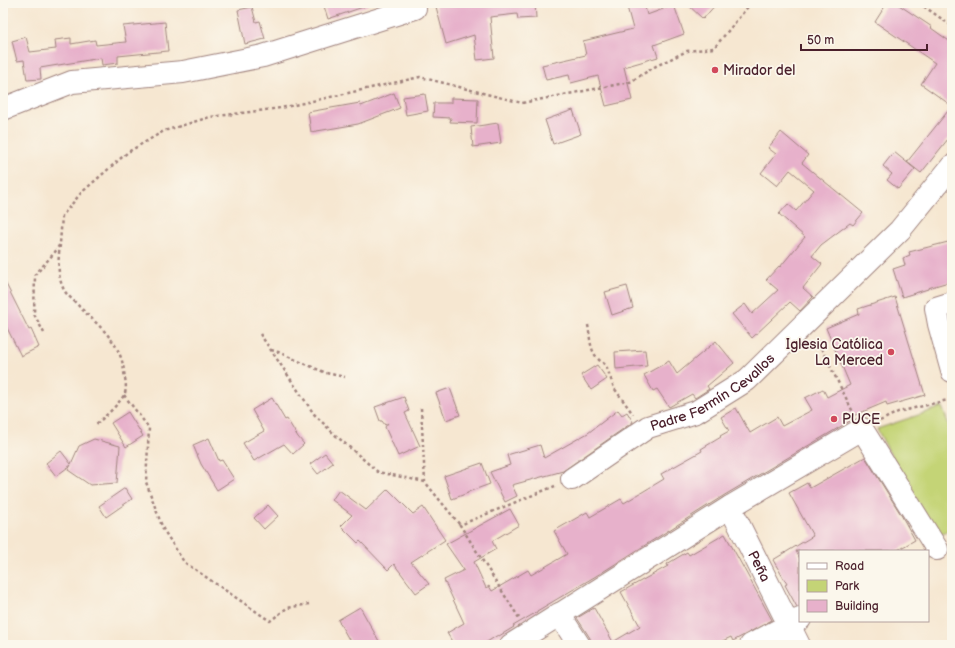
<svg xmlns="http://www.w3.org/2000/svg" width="955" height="648" viewBox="0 0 955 648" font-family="'Balsamiq Sans',sans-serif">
<rect width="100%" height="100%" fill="#fbf7ec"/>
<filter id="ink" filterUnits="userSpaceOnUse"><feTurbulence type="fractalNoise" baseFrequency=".025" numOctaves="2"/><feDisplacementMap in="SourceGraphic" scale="8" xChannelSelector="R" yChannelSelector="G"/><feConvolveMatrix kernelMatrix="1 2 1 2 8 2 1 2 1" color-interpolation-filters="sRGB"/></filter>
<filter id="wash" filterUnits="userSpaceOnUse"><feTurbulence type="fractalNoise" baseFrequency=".012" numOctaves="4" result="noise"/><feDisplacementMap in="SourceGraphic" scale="16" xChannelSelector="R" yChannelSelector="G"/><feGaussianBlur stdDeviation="0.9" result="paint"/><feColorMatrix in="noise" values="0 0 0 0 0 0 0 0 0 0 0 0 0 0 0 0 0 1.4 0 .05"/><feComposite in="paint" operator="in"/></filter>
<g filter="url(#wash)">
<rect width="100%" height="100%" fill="#f6e7d1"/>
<!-- green -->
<path fill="#c4d476" stroke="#877a50" d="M942,407L952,433V528L935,538L877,429Z"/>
<g id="blocks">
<!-- building -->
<path fill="#e7b1cb" d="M323,3H368L369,5L328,19Z
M435,3H469L470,4L484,3H535L536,18L518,19L517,14L490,17L494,58L477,60L474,35L446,44Z
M626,3H644L647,15L674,5L684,34L654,45L658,57L624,67L632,100L606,106L598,76L571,83L569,75L546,80L542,65L586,55L583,41L633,29Z
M686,3H717L703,19Z
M887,3H896L932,27L931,28L952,43V134L921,173L907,162L952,106L921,84L935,63L875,22Z
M252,7L256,22L260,21L265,39L245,44L238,10Z
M165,22L168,51L118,56V63L102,65L101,58L40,68L41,79L27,80L24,60L17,61L12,41L26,37L30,52L56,49L55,40L71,38V44L95,40L96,45L126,42L123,26Z
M394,93L400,108L358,124L311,132L308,112L360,103L361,106Z
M425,94L428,111L406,115L403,97Z
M451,98L478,99L477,123L450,122L451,118L433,117L434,103H451Z
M573,110L581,134L553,144L545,120Z
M498,123L501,143L473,147L471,127Z
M781,132L808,155L802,163L863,213L853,225L850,223L821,245L812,256L822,264L803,288L813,297L800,311L790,302L752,338L732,314L745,304L752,314L778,290L766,280L779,266L780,267L805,237L779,214L788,204L796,211L814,190L790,170L777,186L761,173L776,154L768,148Z
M894,152L915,169L898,189L887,180L892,174L883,166Z
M952,241V281L928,288V289L902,297L893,269L905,265L903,258L910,255L909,252Z
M3,278L29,330L31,329L39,347L21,356L3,320Z
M627,286L633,308L612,315L605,292Z
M895,297L925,395L887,406L886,402L848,418L850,421L723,496L601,573L537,611V612L513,626L514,627L499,636L498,635L482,645H454L447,633L464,623L444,580L464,570L446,544L510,509L519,525L492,541L496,549L474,562L486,588L489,586L492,591L528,570L531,575L567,554L554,531L587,512L590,517L621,499L624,503L664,479L661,474L702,451L701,449L721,437L720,436L729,431L721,417L736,408L750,433L777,417L782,426L812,410L805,398L823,389L827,397L850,385L826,328L859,314L858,309Z
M716,341L734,363L707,386L709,389L695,398L692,394L669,407L657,389L653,391L644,375L669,361L677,374Z
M645,350L647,366L616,369L615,352Z
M597,365L607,379L591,390L581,375Z
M450,388L460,415L446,420L436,393Z
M404,397L409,411L405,413L420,446L398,456L385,427L388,423L385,425L382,421H380L375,407Z
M272,398L285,420L287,419L298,437L304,444L293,454L284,444L254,461L243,443L264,431L252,410Z
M618,410L622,415L627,412L633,422L563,471L512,485L517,496L505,502L490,472L510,465L507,455L540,445L544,458L588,433Z
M128,412L143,436L126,447L111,423Z
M209,438L219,461L222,460L234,479L217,490L201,464L193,445Z
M94,439L120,446L117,483L90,485L68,470L71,465L56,476L46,463L61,451L71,464L79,446Z
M325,453L333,463L318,474L310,464Z
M865,457L900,513L915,540L896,551H796L800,559V607H797L785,585L787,584L773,560L813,536L789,493L807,483L810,488Z
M482,463L490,484L468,492V493L452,499L444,476Z
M125,488L132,499L106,517L99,506Z
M388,489L413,514L423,507L445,540L411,562L429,584L416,593L394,564L388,570L360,541L358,543L341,526L352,515L332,500L339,490L366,510Z
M268,505L278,516L264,529L254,518Z
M725,534L772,620L733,641L731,637L714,645H591L590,638L577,618L594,608L613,642L640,626L621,592L668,566L667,564L687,552L689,555Z
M360,607L379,641L371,645H352L338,620Z"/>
</g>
</g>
<g filter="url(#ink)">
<use href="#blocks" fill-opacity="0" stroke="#a0837e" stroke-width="1"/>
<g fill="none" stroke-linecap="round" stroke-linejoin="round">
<!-- minor casing -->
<g stroke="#a0837e" stroke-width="24">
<g id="minor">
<path d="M3,109L72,82L183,72L263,56L415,8"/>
<path d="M952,303L936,308L939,324L952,371"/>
<path id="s1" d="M572,479L648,427L696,412L747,380L900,230L952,166"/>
<path id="s2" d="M730,507L799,645"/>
<path d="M559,614L579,645"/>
<path d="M511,645L730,507L862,429L937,549"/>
<path d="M751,645L800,619"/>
</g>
</g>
<!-- path -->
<path stroke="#a0837e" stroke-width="2.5" stroke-dasharray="3 3" stroke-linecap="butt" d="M919,3L952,26
M60,245C58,260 57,276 64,290C66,294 71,298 74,301C95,324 121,339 124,372C125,379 127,386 125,393C122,401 103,419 96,424
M588,325C591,342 589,355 606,365L614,388L633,414
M44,333L34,314L35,275L55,252L60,244L62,216L81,193L128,152L164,131L210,117L281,108L420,77L522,103L630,82L656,66L687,51L714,48L751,3
M260,334L314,414L334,434L378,472L425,482L460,525
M816,338L853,412
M271,350L278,352L326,373L345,377
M124,395L149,428L146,482L163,529L184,562L270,621L287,608L309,604
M421,408L425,482
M880,421L898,412L952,399
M519,618L460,525L555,486"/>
<!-- minor -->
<use href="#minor" stroke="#fff" stroke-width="22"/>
</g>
</g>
<!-- markers -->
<g fill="#d1495b" stroke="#fbf7ec" stroke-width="1.5">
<circle cx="715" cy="70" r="4"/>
<circle cx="891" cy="352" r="4"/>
<circle cx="834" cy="419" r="4"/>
</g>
<g text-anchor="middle" stroke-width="3.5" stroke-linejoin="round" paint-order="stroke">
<!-- poi labels -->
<g font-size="14" fill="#4a1f2b" stroke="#fbf7ec" text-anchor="start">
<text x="723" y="75">Mirador del</text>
<text x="883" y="349" text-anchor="end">Iglesia Católica<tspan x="883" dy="16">La Merced</tspan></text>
<text x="842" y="424">PUCE</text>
</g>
<!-- street labels -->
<g font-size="14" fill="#4a1f2b" stroke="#fbf7ec">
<text dy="5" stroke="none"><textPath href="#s1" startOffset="166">Padre Fermín Cevallos</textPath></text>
<text dy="5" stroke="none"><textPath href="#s2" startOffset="66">Peña</textPath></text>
</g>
</g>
<!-- margin -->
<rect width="955" height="648" fill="none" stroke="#fbf7ec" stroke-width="16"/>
<!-- legend -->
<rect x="799" y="550" width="130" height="72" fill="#fbf7ec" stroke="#b4a19f"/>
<rect x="807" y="563" width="20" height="6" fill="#ffffff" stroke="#b4a19f"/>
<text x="835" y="570" font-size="12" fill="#4a1f2b">Road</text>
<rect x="807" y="580" width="20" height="12" fill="#c4d476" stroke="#b4a19f"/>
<text x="835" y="590" font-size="12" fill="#4a1f2b">Park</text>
<rect x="807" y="600" width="20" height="12" fill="#e7b1cb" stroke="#b4a19f"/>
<text x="835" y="610" font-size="12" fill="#4a1f2b">Building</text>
<!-- scale -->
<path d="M801 44v6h126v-6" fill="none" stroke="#4a1f2b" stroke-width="2"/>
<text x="807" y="44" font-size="12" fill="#4a1f2b" stroke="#fbf7ec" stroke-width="3" paint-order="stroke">50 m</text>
</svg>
